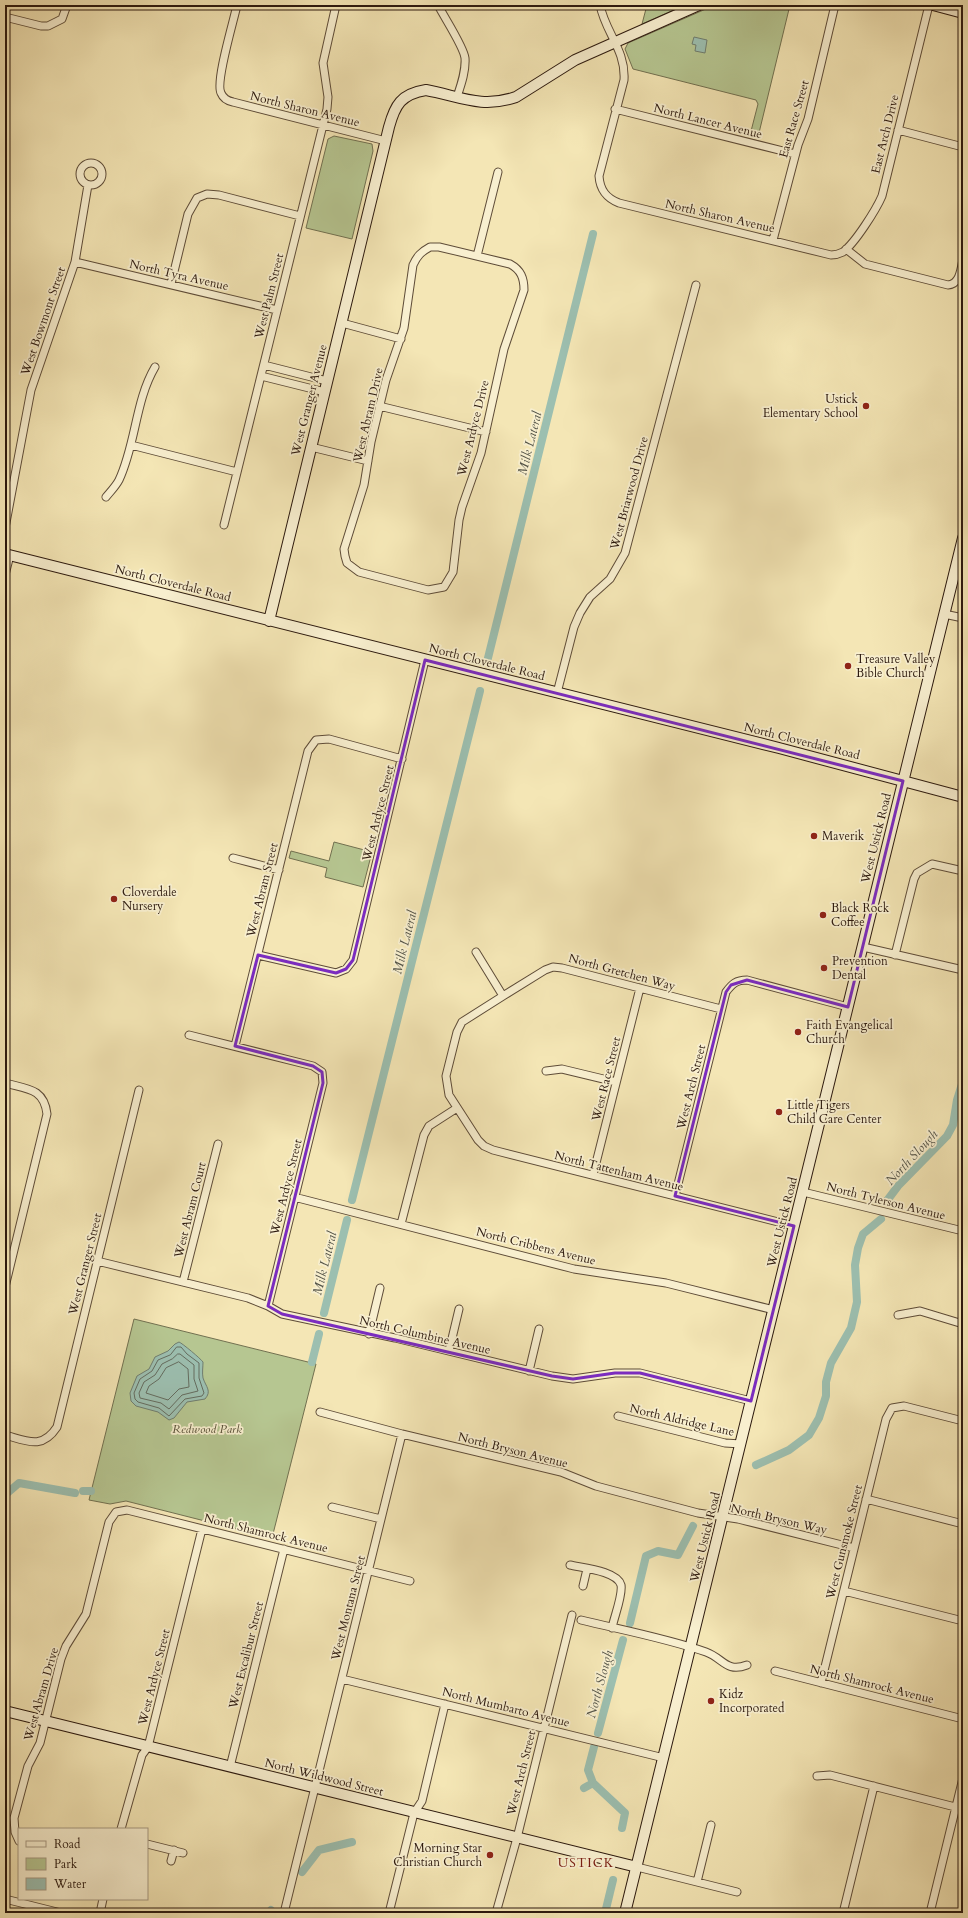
<svg xmlns="http://www.w3.org/2000/svg" width="968" height="1918" viewBox="0 0 968 1918" font-family="Cardo,serif">
<rect width="100%" height="100%" fill="#f4e6b5"/>
<filter id="stains"><feTurbulence type="fractalNoise" baseFrequency=".005" numOctaves="4"/><feColorMatrix values="0 0 0 0 .2 0 0 0 0 .09 0 0 0 0 .02 0 0 0 .5 -.17"/></filter>
<radialGradient id="worn" r=".72"><stop offset=".6" stop-color="#630" stop-opacity="0"/><stop offset="1" stop-color="#630" stop-opacity=".3"/></radialGradient>
<!-- green -->
<path fill="#b6c691" stroke="#717050" d="M647,5H685L642,24Z
M715,5H790L758,137L750,135L758,104L756,100L633,69L625,49L628,43Z
M334,136L372,144L373,151L352,239L306,228L328,139Z
M334,842L372,852L363,887L325,877L327,868L289,858L291,851L329,861Z
M134,1319L316,1364L272,1538L126,1501L110,1504L89,1500Z"/>
<!-- water -->
<path fill="#9cbfb0" stroke="#6f7d6f" d="M694,37L707,40L705,53L695,51L696,45L692,44Z
M179,1342C182,1343 201,1359 203,1362C203,1367 202,1373 203,1378C206,1387 212,1391 205,1399L187,1402L174,1418L169,1420L158,1412L136,1406L131,1401L130,1393L137,1376L149,1369L155,1357L168,1351L175,1344Z"/>
<g fill="none" stroke-linecap="round" stroke-linejoin="round">
<!-- shore -->
<path stroke="#646c5f" stroke-width="1" d="M177,1347H181L187,1354L199,1363V1378L204,1393L202,1396L185,1399L169,1416L159,1408L138,1402L135,1399L134,1393L140,1379L152,1371L158,1360L170,1355Z
M178,1354H180L194,1365V1379L198,1391L182,1395L169,1409L161,1403L140,1398L139,1393L144,1382L155,1375L162,1364L172,1359Z
M179,1362L188,1369L189,1387L179,1389L168,1400L146,1393L149,1386L159,1379L166,1368Z"/>
<!-- canal -->
<path stroke="#9cbfb0" stroke-width="8" d="M488,658L593,234
M352,1200L480,691
M886,1202L898,1186L947,1136L953,1125L957,1100L963,1081
M324,1313L347,1220
M312,1362L319,1334
M756,1465L789,1450L809,1435L819,1418L826,1396V1382L831,1363L851,1328L857,1302L855,1265L858,1248L863,1234L881,1219
M83,1491H91
M5,1495L19,1483L75,1493
M630,1623L646,1556L658,1551L678,1555L693,1526
M598,1733L623,1640
M594,1747L588,1770L593,1783L625,1813L622,1828
M584,1788L593,1783
M302,1872L319,1850L352,1842
M269,1913L271,1910
M605,1913L613,1880"/>
<!-- street casing -->
<g stroke="#5e4c38" stroke-width="9">
<path id="street" d="M237,5C234,20 215,82 221,93C223,98 228,101 233,102L386,141
M438,5C444,17 464,47 465,58C466,71 461,85 457,97
M600,5C605,32 626,50 624,80L599,176C600,190 606,198 619,203L831,255C835,255 839,254 843,252C855,243 876,210 882,196L929,5
M5,17L41,26H48L62,19L67,5
M615,109L795,154
M898,130L963,147
M80 174a11 11 0 1 1 22 0a11 11 0 1 1-22 0Z
M773,240L798,145L808,119L835,5
M430,247H439L510,264C521,270 524,278 524,290L504,349L481,453L462,507L459,520L453,572L444,587L428,590L359,572L347,563L345,556L344,549L364,485L371,442L386,380L404,328L413,265C417,256 421,252 430,247Z
M846,249L865,264L948,285C960,284 961,269 963,259
M477,256L498,172
M75,262L277,310
M171,284L188,214L197,198L207,194L219,195L300,216
M342,323L401,339
M264,365L327,381
M261,376L325,392
M379,406L486,432
M131,445L237,472
M311,447L368,461
M106,497C110,492 116,486 119,480C136,444 135,401 155,367
M224,525L327,109L328,97L323,63L336,5
M5,528L31,390L75,262L88,185
M5,575L10,555
M944,614L963,618
M557,693L574,627L580,613L590,597L610,579L625,553L696,285
M233,858L279,870
M863,947L963,970
M476,952L503,996L545,970L553,967L562,968L721,1009
M258,955L336,973L346,969L353,960L425,660
M895,955L914,879L917,873L932,864L963,871
M503,996L462,1022L457,1032L446,1076L449,1095L478,1140L484,1146L493,1150L794,1226
M189,1035L313,1066L322,1072L323,1083L268,1306
M235,1046L308,751L316,740L329,739L402,759
M546,1071L562,1069L616,1082
M5,1083C27,1089 44,1088 47,1114L5,1287
M593,1175L640,988
M803,1192L963,1231
M675,1196L726,992C732,984 736,980 747,980L848,1007
M294,1197L574,1269L666,1283L774,1310
M401,1224L424,1135L429,1126L457,1108
M97,1261L248,1298L268,1306L282,1314L395,1338L552,1376L573,1379L615,1373H640L751,1401
M183,1282L218,1144
M898,1315L920,1311L963,1324
M369,1334L380,1288
M449,1351L459,1309
M529,1371L539,1329
M320,1412L402,1434L561,1472L596,1486L698,1513L738,1519L854,1548
M618,1416L725,1443L741,1444
M5,1435C27,1441 42,1450 57,1427L139,1090
M866,1499L963,1524
M332,1507L381,1519
M570,1565C583,1568 617,1571 621,1585C623,1595 614,1617 612,1628
M583,1586L587,1569
M844,1591L963,1621
M581,1620C622,1630 665,1638 706,1652C723,1658 726,1673 747,1665
M775,1671L963,1719
M342,1679L664,1758
M821,1683L886,1419L892,1408L904,1406L963,1421
M230,1767L284,1549
M817,1776L830,1775L963,1809
M121,1829L142,1755L148,1747L202,1529
M19,1841L15,1832L14,1818L28,1766L40,1743L61,1659L66,1646L86,1614L109,1522L116,1512L127,1510L410,1581
M147,1844L183,1853
M171,1861L174,1850
M637,1867L737,1892
M697,1882L711,1825
M5,1899L61,1913
M100,1913L103,1899
M284,1913L402,1434
M389,1913L414,1813L422,1801L445,1704
M496,1913L517,1838L572,1615
M843,1913L874,1786
M930,1913L963,1778"/>
</g>
<!-- secondary casing -->
<g stroke="#2c190e" stroke-width="12">
<path id="secondary" d="M933,5L963,13
M5,554L779,748L963,797
M269,621L389,127C395,105 401,94 426,90C459,96 481,109 516,97L575,60L699,5
M5,1711L637,1867
M625,1913L963,538"/>
</g>
<!-- street -->
<use href="#street" stroke="#f8efcf" stroke-width="7"/>
<!-- secondary -->
<use href="#secondary" stroke="#f8efcf" stroke-width="10"/>
</g>
<!-- marked area -->
<path fill="none" stroke="#7b2cbf" stroke-width="3" stroke-linejoin="round" d="M425,660L903,781L848,1007L747,980L731,985L726,992L675,1196L794,1226L751,1401L640,1373H615L573,1379L552,1376L282,1314L268,1306L323,1083L322,1072L313,1066L235,1046L258,955L336,973L346,969L353,960Z"/>
<!-- markers -->
<g fill="#8f2418" stroke="#f8efcf" stroke-width="1.5">
<circle cx="866" cy="406" r="4"/>
<circle cx="848" cy="666" r="4"/>
<circle cx="814" cy="836" r="4"/>
<circle cx="114" cy="899" r="4"/>
<circle cx="823" cy="915" r="4"/>
<circle cx="824" cy="968" r="4"/>
<circle cx="798" cy="1032" r="4"/>
<circle cx="779" cy="1112" r="4"/>
<circle cx="711" cy="1701" r="4"/>
<circle cx="490" cy="1855" r="4"/>
</g>
<g text-anchor="middle" stroke-width="3.5" stroke-linejoin="round" paint-order="stroke">
<!-- street labels -->
<g font-size="12" fill="#2c190e" stroke="#f8efcf">
<text transform="translate(305 109) rotate(14)" y="4">North Sharon Avenue</text>
<text transform="translate(794 119) rotate(-74)" y="4">East Race Street</text>
<text transform="translate(708 121) rotate(14)" y="4">North Lancer Avenue</text>
<text transform="translate(885 134) rotate(-76)" y="4">East Arch Drive</text>
<text transform="translate(720 216) rotate(13)" y="4">North Sharon Avenue</text>
<text transform="translate(179 275) rotate(13)" y="4">North Tyra Avenue</text>
<text transform="translate(269 296) rotate(-76)" y="4">West Palm Street</text>
<text transform="translate(43 321) rotate(-71)" y="4">West Bowmont Street</text>
<text transform="translate(309 400) rotate(-76)" y="4">West Granger Avenue</text>
<text transform="translate(368 415) rotate(-77)" y="4">West Abram Drive</text>
<text transform="translate(473 428) rotate(-76)" y="4">West Ardyce Drive</text>
<text transform="translate(629 493) rotate(-75)" y="4">West Briarwood Drive</text>
<text transform="translate(173 583) rotate(14)" y="4">North Cloverdale Road</text>
<text transform="translate(487 662) rotate(14)" y="4">North Cloverdale Road</text>
<text transform="translate(802 741) rotate(14)" y="4">North Cloverdale Road</text>
<text transform="translate(378 813) rotate(-76)" y="4">West Ardyce Street</text>
<text transform="translate(876 838) rotate(-76)" y="4">West Ustick Road</text>
<text transform="translate(262 890) rotate(-76)" y="4">West Abram Street</text>
<text transform="translate(622 972) rotate(15)" y="4">North Gretchen Way</text>
<text transform="translate(606 1079) rotate(-76)" y="4">West Race Street</text>
<text transform="translate(691 1087) rotate(-76)" y="4">West Arch Street</text>
<text transform="translate(619 1171) rotate(14)" y="4">North Tattenham Avenue</text>
<text transform="translate(286 1187) rotate(-76)" y="4">West Ardyce Street</text>
<text transform="translate(886 1201) rotate(14)" y="4">North Tylerson Avenue</text>
<text transform="translate(190 1210) rotate(-76)" y="4">West Abram Court</text>
<text transform="translate(782 1222) rotate(-76)" y="4">West Ustick Road</text>
<text transform="translate(536 1246) rotate(14)" y="4">North Cribbens Avenue</text>
<text transform="translate(85 1264) rotate(-76)" y="4">West Granger Street</text>
<text transform="translate(425 1335) rotate(13)" y="4">North Columbine Avenue</text>
<text transform="translate(682 1420) rotate(13)" y="4">North Aldridge Lane</text>
<text transform="translate(513 1450) rotate(14)" y="4">North Bryson Avenue</text>
<text transform="translate(779 1519) rotate(13)" y="4">North Bryson Way</text>
<text transform="translate(266 1533) rotate(14)" y="4">North Shamrock Avenue</text>
<text transform="translate(705 1537) rotate(-76)" y="4">West Ustick Road</text>
<text transform="translate(844 1542) rotate(-76)" y="4">West Gunsmoke Street</text>
<text transform="translate(348 1608) rotate(-76)" y="4">West Montana Street</text>
<text transform="translate(246 1655) rotate(-76)" y="4">West Excalibur Street</text>
<text transform="translate(154 1677) rotate(-76)" y="4">West Ardyce Street</text>
<text transform="translate(872 1684) rotate(14)" y="4">North Shamrock Avenue</text>
<text transform="translate(41 1694) rotate(-74)" y="4">West Abram Drive</text>
<text transform="translate(506 1707) rotate(14)" y="4">North Mumbarto Avenue</text>
<text transform="translate(521 1773) rotate(-76)" y="4">West Arch Street</text>
<text transform="translate(324 1777) rotate(14)" y="4">North Wildwood Street</text>
</g>
<!-- poi labels -->
<g font-size="12" fill="#2c190e" stroke="#f8efcf" text-anchor="start">
<text x="858" y="403" text-anchor="end">Ustick<tspan x="858" dy="14">Elementary School</tspan></text>
<text x="856" y="663">Treasure Valley<tspan x="856" dy="14">Bible Church</tspan></text>
<text x="822" y="840">Maverik</text>
<text x="122" y="896">Cloverdale<tspan x="122" dy="14">Nursery</tspan></text>
<text x="831" y="912">Black Rock<tspan x="831" dy="14">Coffee</tspan></text>
<text x="832" y="965">Prevention<tspan x="832" dy="14">Dental</tspan></text>
<text x="806" y="1029">Faith Evangelical<tspan x="806" dy="14">Church</tspan></text>
<text x="787" y="1109">Little Tigers<tspan x="787" dy="14">Child Care Center</tspan></text>
<text x="719" y="1698">Kidz<tspan x="719" dy="14">Incorporated</tspan></text>
<text x="482" y="1852" text-anchor="end">Morning Star<tspan x="482" dy="14">Christian Church</tspan></text>
</g>
<!-- park labels -->
<g font-size="12" font-style="italic" fill="#554d35" stroke="#f8efcf">
<text x="207" y="1433">Redwood Park</text>
</g>
<!-- water labels -->
<g font-size="13" font-style="italic" fill="#535347" stroke="#f8efcf">
<text transform="translate(529 443) rotate(-76)" y="5">Milk Lateral</text>
<text transform="translate(404 942) rotate(-76)" y="5">Milk Lateral</text>
<text transform="translate(911 1157) rotate(-47)" y="5">North Slough</text>
<text transform="translate(324 1263) rotate(-76)" y="5">Milk Lateral</text>
<text transform="translate(599 1684) rotate(-75)" y="5">North Slough</text>
</g>
<!-- neighbourhood labels -->
<g font-size="13" letter-spacing="1" fill="#7a1f14" stroke="#f8efcf">
<text x="586" y="1867">USTICK</text>
</g>
</g>
<!-- margin -->
<rect width="968" height="1918" fill="none" stroke="#f4e6b5" stroke-width="20"/>
<rect x="6" y="6" width="956" height="1906" fill="none" stroke="#2c190e" stroke-width="2"/>
<rect x="10" y="10" width="948" height="1898" fill="none" stroke="#2c190e"/>
<!-- legend -->
<rect x="18" y="1828" width="130" height="72" fill="#f8efcf" stroke="#a69982"/>
<rect x="26" y="1841" width="20" height="6" fill="#f8efcf" stroke="#a69982"/>
<text x="54" y="1848" font-size="12" fill="#2c190e">Road</text>
<rect x="26" y="1858" width="20" height="12" fill="#b6c691" stroke="#a69982"/>
<text x="54" y="1868" font-size="12" fill="#2c190e">Park</text>
<rect x="26" y="1878" width="20" height="12" fill="#9cbfb0" stroke="#a69982"/>
<text x="54" y="1888" font-size="12" fill="#2c190e">Water</text>
<rect width="100%" height="100%" filter="url(#stains)"/>
<rect width="100%" height="100%" fill="url(#worn)"/>
</svg>
